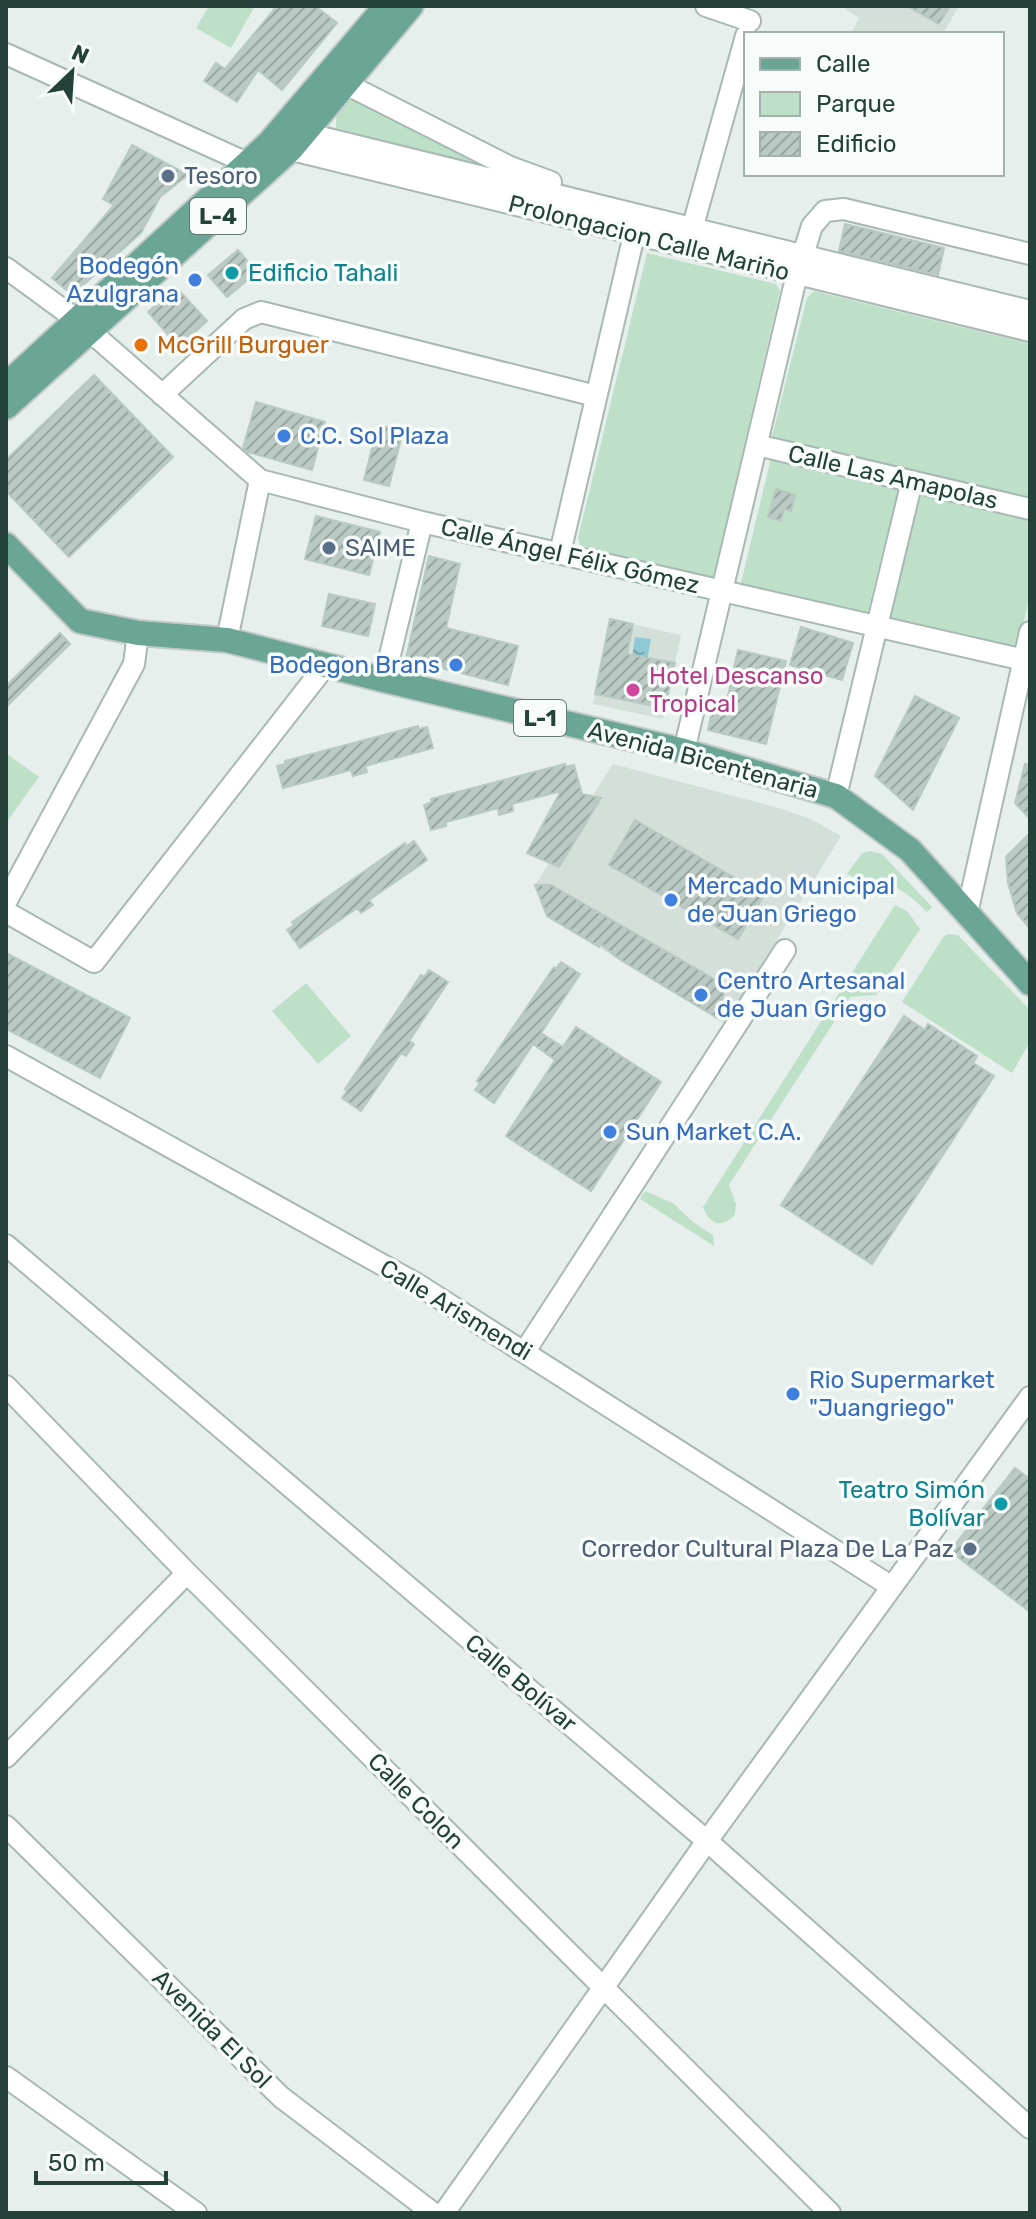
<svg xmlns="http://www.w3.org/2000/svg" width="1036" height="2219" viewBox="0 0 1036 2219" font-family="Rubik,sans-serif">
<defs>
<pattern id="water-ripples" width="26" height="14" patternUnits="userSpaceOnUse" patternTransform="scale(2)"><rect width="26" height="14" fill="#8ec9d4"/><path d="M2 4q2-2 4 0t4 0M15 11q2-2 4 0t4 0" fill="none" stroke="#74a5ad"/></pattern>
<pattern id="building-hatch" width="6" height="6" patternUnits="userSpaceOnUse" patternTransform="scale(2)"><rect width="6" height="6" fill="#bbcac4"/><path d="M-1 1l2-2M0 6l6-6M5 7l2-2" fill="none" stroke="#98a6a0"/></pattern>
</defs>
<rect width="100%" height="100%" fill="#e6efeb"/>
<!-- built -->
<path fill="#d4dfda" d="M841,6H959L943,34H851L859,18Z
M610,619L681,635L663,719L593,704Z
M613,764L779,808L811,819L841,836L725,1024L547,916L535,885Z"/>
<!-- green -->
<path fill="#bfe0c8" d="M209,6H255L231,48L196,28Z
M348,97L478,162L482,166L336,131V111Z
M647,253L776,284L780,291L713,579L587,548L580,545L578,538Z
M814,291L1030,344V500L772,436L807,298Z
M771,458L898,489L867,615L741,583Z
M920,494L1030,520V595L1017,651L890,621Z
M7,754L39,777L6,823V755Z
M870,851L882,854L932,907L927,912C913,898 897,884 878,882C865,880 858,880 847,874L862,853Z
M895,905L907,911L920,929L876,995L850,997L729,1185L736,1204L735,1215C722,1228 710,1226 703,1207Z
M949,934L958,935L1030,1010V1042L1012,1073L902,1002L944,936Z
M306,983L351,1036L318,1064L272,1011Z
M645,1191L673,1203L693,1222L713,1235L714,1246L640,1199Z"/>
<!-- water -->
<path fill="url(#water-ripples)" d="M635,637L651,639L647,661L632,658Z"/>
<!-- building -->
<path fill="url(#building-hatch)" stroke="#b8c9c2" stroke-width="2" d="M277,6H315L337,23L282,90L258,70L237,102L204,81L216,63L225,69Z
M907,6H950L939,24Z
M132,145L188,175L160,197L141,233L72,295L52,278L114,205L103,199Z
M845,224L944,248L938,275L839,251Z
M238,250L257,272L227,297L208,275Z
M176,287L207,321L179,347L148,312Z
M94,375L173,457L69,557L6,491V460Z
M256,402L325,422L312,470L248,452L243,448Z
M378,425L403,431L389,486L364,480Z
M776,489L795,495L791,511L784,509L781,521L768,517Z
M316,516L380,532L369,575L305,559Z
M429,556L460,564L446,628L518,646L508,685L437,667L436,670L405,663Z
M329,594L375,604L368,636L322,626Z
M610,619L633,624L627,654L675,663L665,708L595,694Z
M801,627L853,643L842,680L790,665Z
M60,633L70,644L6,707V686Z
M738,650L786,661L766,744L708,730L714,702L726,705Z
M915,696L959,718L913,810L875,776Z
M418,726L419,729L427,727L433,748L365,766L367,772L353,776L351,770L283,788L277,766L285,764V761Z
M565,764L566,767L574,765L582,794L601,798L559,867L527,853L561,791L512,804L513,811L499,815L498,808L446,822V826L431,830L424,805L432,802L431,799Z
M1025,764L1030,765V819L1015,803Z
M635,820L764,895L738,939L609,865Z
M1030,833V929L1017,913L1008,883L1006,857Z
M414,841L427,860L369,900L373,905L361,913L357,908L300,948L287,930L294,925L292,922L405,843L407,846Z
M535,885H551L719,982L724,992L719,1019L619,959L601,944L599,947L547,916Z
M6,953L130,1018L100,1078L6,1029Z
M561,962L580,974L541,1033L563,1047L576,1027L661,1082L591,1191L506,1136L555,1060L533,1044L494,1103L475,1090L480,1083L477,1081L554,967L556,969Z
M429,970L448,982L409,1041L414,1044L406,1056L401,1053L361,1111L342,1098L347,1091L345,1089L421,975L424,977Z
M904,1016L925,1030L928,1024L977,1056L973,1063L994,1076L872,1264L781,1205Z
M1015,1468L1030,1479V1612L950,1551Z"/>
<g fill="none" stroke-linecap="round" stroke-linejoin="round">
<!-- minor casing -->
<g stroke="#a8b8b2" stroke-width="24">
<path id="minor" d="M706,6L750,21
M6,54L247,163
M346,84L510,167L551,182
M292,130L1030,311
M280,147L1030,331
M689,240L746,36
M6,268L77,320L260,480L422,522L1024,660
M162,395L244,319L261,312L596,396
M757,445L1030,509
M560,553L637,222
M227,640L260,480
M384,680L422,522
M684,751L797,274L812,226L825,211L844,209L1030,254
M836,796L912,481
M6,902L134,664L138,633
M6,912L94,962L325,666
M967,913L1030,632
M6,1056L417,1284L892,1587
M6,1245L707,1841L1030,2128
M525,1351L785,950
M6,1386L187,1573L830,2213
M6,1757L187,1573
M6,1826L281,2097L433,2213
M6,2077L196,2213
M444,2213L707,1841L1030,1397"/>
</g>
<!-- major casing -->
<g stroke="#c2cac8" stroke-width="28">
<path id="major" d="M6,385L269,143L386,6
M6,407L291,149L411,6
M6,545L80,621L138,633L227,640L384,680L684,751L836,796L910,850L1030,983"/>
</g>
<!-- minor -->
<use href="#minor" stroke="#fff" stroke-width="20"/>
<!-- major -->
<use href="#major" stroke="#6aa596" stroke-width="24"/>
</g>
<!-- markers -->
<g fill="#5c6f8a" stroke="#f7fbf9" stroke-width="3">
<circle cx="168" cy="176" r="8"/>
<circle cx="329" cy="548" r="8"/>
<circle cx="970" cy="1549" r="8"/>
</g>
<g fill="#0f9aa8" stroke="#f7fbf9" stroke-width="3">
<circle cx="232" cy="273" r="8"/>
<circle cx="1001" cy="1504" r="8"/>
</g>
<g fill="#3f7fe0" stroke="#f7fbf9" stroke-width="3">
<circle cx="195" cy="280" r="8"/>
<circle cx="284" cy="436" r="8"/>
<circle cx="456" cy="665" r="8"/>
<circle cx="671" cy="900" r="8"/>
<circle cx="701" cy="995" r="8"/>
<circle cx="610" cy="1132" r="8"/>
<circle cx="793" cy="1394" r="8"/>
</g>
<circle fill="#e8710a" stroke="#f7fbf9" stroke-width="3" cx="141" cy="345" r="8"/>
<circle fill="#d1479c" stroke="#f7fbf9" stroke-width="3" cx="633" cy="690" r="8"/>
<g text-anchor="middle" stroke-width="7" stroke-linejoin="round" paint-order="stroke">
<!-- shield labels -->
<g fill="#f7fbf9" stroke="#637a73" stroke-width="2">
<rect x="190" y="198" width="56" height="36" rx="6"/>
<rect x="514" y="700" width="52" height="36" rx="6"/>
</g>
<g font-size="22" font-weight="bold" fill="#24423a">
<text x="218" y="224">L-4</text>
<text x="540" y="726">L-1</text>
</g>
<!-- service labels -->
<g font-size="24" fill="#4e5e75" stroke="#f7fbf9" text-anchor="start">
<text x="184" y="184">Tesoro</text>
<text x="345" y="556">SAIME</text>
<text x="954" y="1557" text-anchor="end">Corredor Cultural Plaza De La Paz</text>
</g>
<!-- street labels -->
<g font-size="24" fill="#24423a" stroke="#f7fbf9">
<text transform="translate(649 238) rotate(14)" y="8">Prolongacion Calle Mariño</text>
<text transform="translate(893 477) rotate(13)" y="8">Calle Las Amapolas</text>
<text transform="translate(570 556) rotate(13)" y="8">Calle Ángel Félix Gómez</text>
<text transform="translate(703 760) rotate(15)" y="8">Avenida Bicentenaria</text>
<text transform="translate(456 1310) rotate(31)" y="8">Calle Arismendi</text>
<text transform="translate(521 1683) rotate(40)" y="8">Calle Bolívar</text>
<text transform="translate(416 1801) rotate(45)" y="8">Calle Colon</text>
<text transform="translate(212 2029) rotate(45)" y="8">Avenida El Sol</text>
</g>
<!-- shop labels -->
<g font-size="24" fill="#366cbe" stroke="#f7fbf9" text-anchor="start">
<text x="179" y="274" text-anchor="end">Bodegón<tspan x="179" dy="28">Azulgrana</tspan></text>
<text x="300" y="444">C.C. Sol Plaza</text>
<text x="440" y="673" text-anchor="end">Bodegon Brans</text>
<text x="687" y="894">Mercado Municipal<tspan x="687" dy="28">de Juan Griego</tspan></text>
<text x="717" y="989">Centro Artesanal<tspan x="717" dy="28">de Juan Griego</tspan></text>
<text x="626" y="1140">Sun Market C.A.</text>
<text x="809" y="1388">Rio Supermarket<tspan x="809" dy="28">"Juangriego"</tspan></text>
</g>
<!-- culture labels -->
<g font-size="24" fill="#0d838f" stroke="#f7fbf9" text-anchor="start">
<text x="248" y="281">Edificio Tahali</text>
<text x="985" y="1498" text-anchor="end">Teatro Simón<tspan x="985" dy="28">Bolívar</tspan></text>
</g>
<!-- food labels -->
<g font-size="24" fill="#c56008" stroke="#f7fbf9" text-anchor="start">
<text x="157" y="353">McGrill Burguer</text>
</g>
<!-- hotel labels -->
<g font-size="24" fill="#b23c85" stroke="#f7fbf9" text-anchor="start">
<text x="649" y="684">Hotel Descanso<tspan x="649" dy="28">Tropical</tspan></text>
</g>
</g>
<!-- border -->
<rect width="1036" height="2219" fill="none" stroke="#24423a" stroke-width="16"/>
<!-- legend -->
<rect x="744" y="32" width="260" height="144" fill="#f7fbf9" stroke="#a3b1ad" stroke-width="2"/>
<rect x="760" y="58" width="40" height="12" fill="#6aa596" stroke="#a3b1ad" stroke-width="2"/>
<text x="816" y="72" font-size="24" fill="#24423a">Calle</text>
<rect x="760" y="92" width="40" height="24" fill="#bfe0c8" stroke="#a3b1ad" stroke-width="2"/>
<text x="816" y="112" font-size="24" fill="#24423a">Parque</text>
<rect x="760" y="132" width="40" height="24" fill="url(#building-hatch)" stroke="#a3b1ad" stroke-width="2"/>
<text x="816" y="152" font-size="24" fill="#24423a">Edificio</text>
<!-- north arrow -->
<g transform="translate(72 72) rotate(25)" stroke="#f7fbf9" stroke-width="6" paint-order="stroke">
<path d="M0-6L14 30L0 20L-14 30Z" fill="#24423a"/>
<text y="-12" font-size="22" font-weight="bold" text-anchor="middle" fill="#24423a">N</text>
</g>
<!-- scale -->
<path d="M36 2171v12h130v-12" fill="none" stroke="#24423a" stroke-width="4"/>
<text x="48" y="2171" font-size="24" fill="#24423a" stroke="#f7fbf9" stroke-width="6" paint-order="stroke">50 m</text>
</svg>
